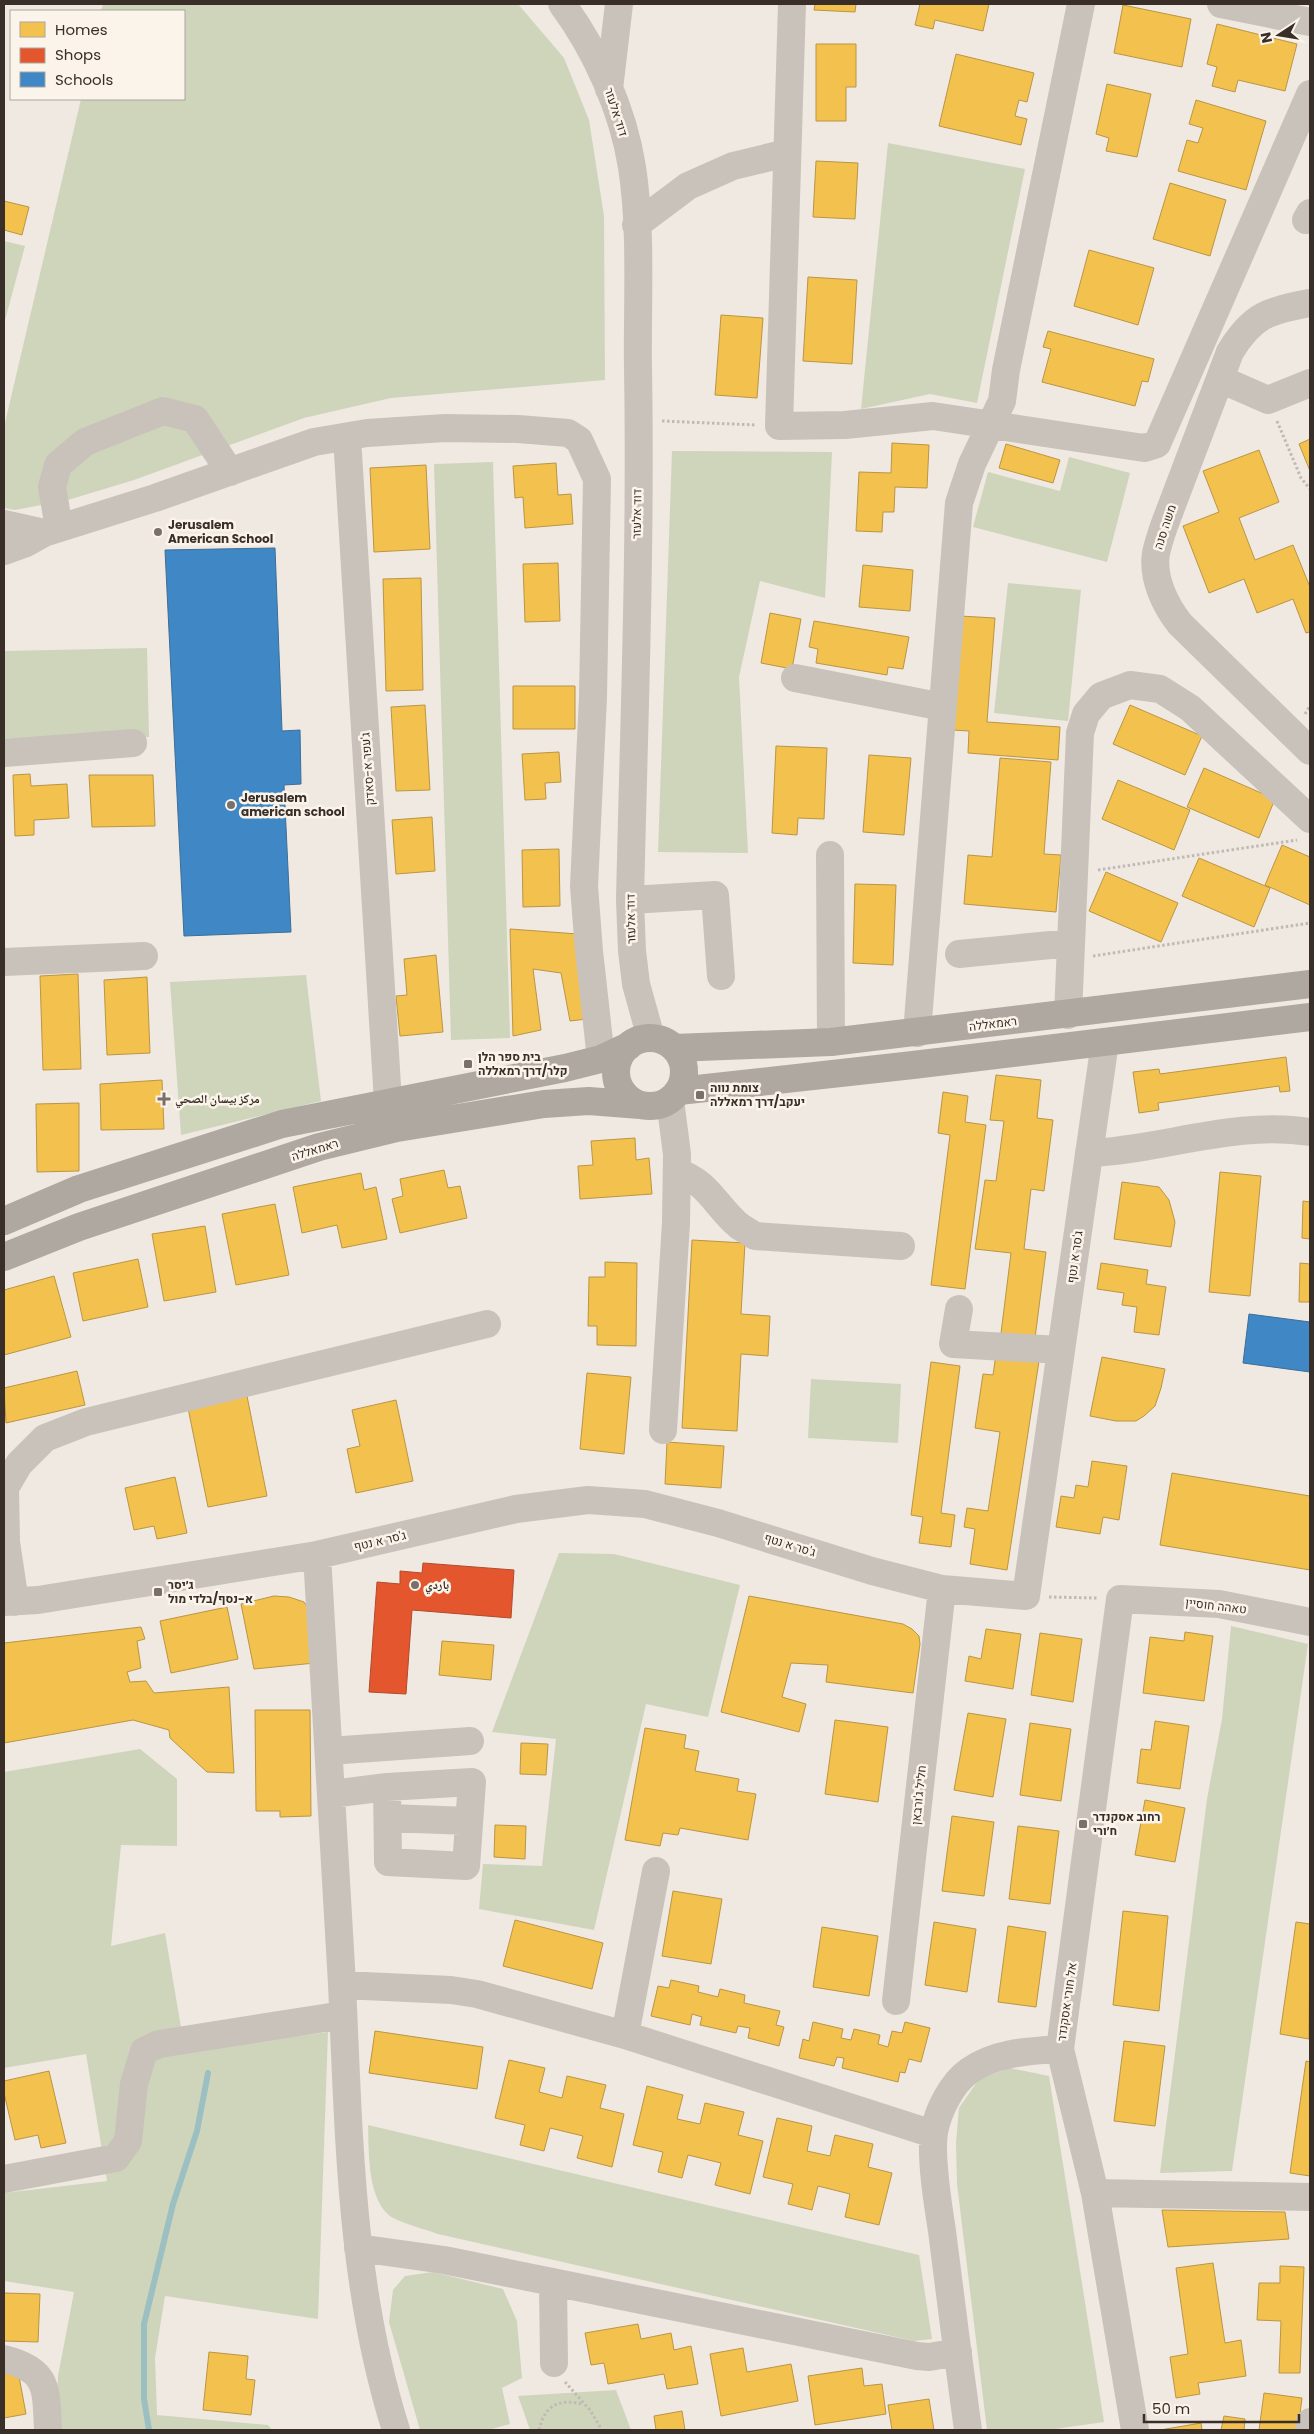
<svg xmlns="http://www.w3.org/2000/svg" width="1314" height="2434" viewBox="0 0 1314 2434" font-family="Poppins,'Noto Naskh Arabic',Heebo,sans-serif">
<rect width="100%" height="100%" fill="#efe9e2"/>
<!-- green -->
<path fill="#cfd5bb" d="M103,4H518L564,58L589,120L604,216L605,380L391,398L304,418L134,480L68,500L15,510L4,508V427L81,99H184V11H101Z
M888,143L1025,169L977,403L930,394L861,409Z
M4,241L25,246L4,324Z
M672,451L832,452L825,598L760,581L739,677L748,853L658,852Z
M1069,457L1130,473L1107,562L973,527L988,472L1060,491Z
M493,462L510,1038L451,1040L434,464Z
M1008,583L1081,590L1068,721L994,713Z
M147,648L149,737L4,739V651Z
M306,975L321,1101L181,1135L170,982Z
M811,1379L901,1384L898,1443L808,1438Z
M559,1553L614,1554L740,1585L708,1717L646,1704L594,1930L479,1909L483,1864L542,1866L556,1739L492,1732Z
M1231,1626L1308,1644L1232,2171L1160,2173L1207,1799L1222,1719Z
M140,1749L177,1779V1846L121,1845L111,1946L165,1933L185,2051L328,2032L318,2319L165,2296L155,2358L157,2415L268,2425L272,2430H55L58,2376L74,2292L4,2281V2193L107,2181L86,2054L4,2068V1772Z
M1010,2068L1049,2076L1104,2422L1048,2430H987L957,2184L956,2143L959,2108L979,2079Z
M368,2125L919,2255L932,2339L914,2341L438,2234C427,2230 398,2222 390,2216C367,2198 369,2152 368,2125Z
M433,2272L503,2289L517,2321L522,2378L502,2388L510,2424L488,2430H420L389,2322L393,2290L405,2276Z
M616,2390L631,2430H530L518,2396Z"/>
<!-- homes -->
<path fill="#f2c14e" stroke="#bb9543" d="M815,4H856L855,12L814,10Z
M920,4H989L983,31L935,20L933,29L915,25Z
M1123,5L1191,19L1182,67L1114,53Z
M1217,24L1297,44L1285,91L1238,80L1235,92L1212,86L1217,67L1207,64Z
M816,44H856V87H846V121H816Z
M956,54L1034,73L1027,102L1019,100L1015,116L1027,119L1021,145L939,126Z
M1107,84L1151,94L1137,157L1106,151L1109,138L1096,134Z
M1196,100L1266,121L1246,190L1178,171L1187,140L1198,143L1203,128L1189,124Z
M816,161L858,163L855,219L813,217Z
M1170,183L1226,200L1210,256L1153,239Z
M4,201L29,207L22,235L4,230Z
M1089,250L1154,268L1138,325L1074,306Z
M808,277L857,280L852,364L803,361Z
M721,315L763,318L757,398L715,395Z
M1048,331L1154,359L1148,382L1142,381L1135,406L1042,382L1051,349L1043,347Z
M1310,439V471L1299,444Z
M892,443L929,445L927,488L895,487L894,512H883L882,532L856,531L859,472L891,473Z
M1006,444L1060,460L1053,483L999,468Z
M1259,450L1279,502L1239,518L1255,560L1293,545L1310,587V632L1306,633L1293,599L1257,613L1244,579L1209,593L1183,526L1219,512L1203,471Z
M556,463L558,495L571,494L573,524L525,528L523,497L515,498L513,466Z
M426,465L430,549L374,552L370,468Z
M558,563L560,621L525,622L523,564Z
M863,565L913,570L910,611L859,607Z
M421,578L423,690L386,691L383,579Z
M770,613L801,619L792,669L761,663Z
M960,616L995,618L987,722L1060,727L1058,760L968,753L969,731L952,730Z
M814,621L909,637L903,669L888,667L887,675L816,663L818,649L809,647Z
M513,686H575V729H513Z
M425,705L430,790L396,791L391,707Z
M1130,705L1202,736L1185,775L1113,744Z
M776,746L827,748L824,819L798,818L797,835L772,833Z
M559,752L561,782L545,783L546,799L525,800L522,754Z
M869,755L911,758L904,835L863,832Z
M1000,758L1051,762L1044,854L1061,855L1056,912L964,904L968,855L992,857Z
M1204,768L1275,799L1259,838L1187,807Z
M30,774L31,786L67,784L69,818L34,820V835L15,836L13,775Z
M89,775H153L155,826L92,827Z
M1118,780L1190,810L1174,850L1102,819Z
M432,817L435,871L396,874L392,820Z
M1282,845L1310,857V905L1265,885Z
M559,849L560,906L523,907L522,850Z
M1199,858L1270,888L1254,927L1182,896Z
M1106,872L1178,903L1161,942L1089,911Z
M855,884L896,885L893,965L853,963Z
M510,929L578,934L587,1019L570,1021L561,973L533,969L541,1030L513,1036Z
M436,955L443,1032L400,1036L396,996L407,995L404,959Z
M78,974L81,1069L43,1070L40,976Z
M147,977L150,1053L107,1055L104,980Z
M1286,1057L1290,1091L1280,1092L1279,1086L1158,1103L1159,1110L1139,1113L1133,1072L1159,1069L1160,1074Z
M996,1075L1041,1080L1037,1118L1053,1120L1044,1191L1031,1189L1024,1249L1046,1252L1034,1346L1000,1341L1011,1253L975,1249L985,1180L996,1181L1004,1121L990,1120Z
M162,1080L164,1129L101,1130L100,1084Z
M943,1092L968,1096L965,1122L986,1125L965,1289L931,1285L950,1135L938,1133Z
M79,1103V1171L37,1172L36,1104Z
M635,1138L636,1160L649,1158L652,1194L580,1199L578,1166L593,1165L591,1141Z
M444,1170L448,1188L460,1186L467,1218L400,1233L392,1199L403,1196L400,1179Z
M1220,1172L1261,1176L1250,1296L1209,1292Z
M361,1173L364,1190L376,1187L387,1239L342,1248L337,1225L302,1233L293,1187Z
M1122,1182L1159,1187L1169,1200L1175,1222L1171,1247L1114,1239Z
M1303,1201L1310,1202V1239L1302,1238Z
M275,1204L289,1275L236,1285L222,1214Z
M205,1226L216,1292L164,1301L152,1234Z
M692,1240L745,1243L741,1314L770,1316L768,1356L741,1354L737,1431L682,1428Z
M138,1259L148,1307L83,1321L73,1273Z
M605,1262L637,1263L636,1346L597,1345V1326H588L589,1277H605Z
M1101,1263L1148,1270L1146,1284L1166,1287L1159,1335L1134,1332L1137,1307L1122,1305L1124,1293L1097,1289Z
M1300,1263L1310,1264V1302H1299Z
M54,1276L71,1337L4,1355V1290Z
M996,1354L1039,1361L1007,1570L970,1564L975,1529L964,1527L967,1508L988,1511L1000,1432L975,1428L983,1374L993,1375Z
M1102,1357L1165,1369L1161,1388L1155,1406L1144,1416L1136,1421H1116L1090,1416Z
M931,1362L960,1366L941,1513L955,1515L951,1547L919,1543L923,1517L911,1515Z
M77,1371L85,1405L6,1423L4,1388Z
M587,1373L631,1377L624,1454L580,1449Z
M246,1391L267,1496L208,1507L187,1403Z
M396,1400L413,1481L356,1493L347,1449L360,1446L352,1410Z
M667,1442L724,1446L721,1488L665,1484Z
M1092,1461L1127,1466L1119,1520L1103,1517L1100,1534L1056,1527L1061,1496L1074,1498L1076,1485L1088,1487Z
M1172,1473L1310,1496V1570L1160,1545Z
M175,1477L187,1533L157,1539L154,1526L134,1530L125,1488Z
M274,1596L289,1597L304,1602L313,1615L315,1663L254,1669L241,1604Z
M749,1596L903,1624L912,1629L919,1636L920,1644L913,1693L826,1682L828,1665L791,1663L782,1697L806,1704L799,1732L721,1712Z
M227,1607L238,1659L171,1673L160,1621Z
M141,1627L145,1639L137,1641L141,1668L127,1672L130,1682L146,1681L154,1693L229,1687L234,1773L207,1772L170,1738L169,1730L133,1720L4,1743V1643Z
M986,1629L1021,1634L1013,1689L965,1681L969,1656L981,1659Z
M1185,1632L1213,1636L1204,1701L1143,1693L1150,1637L1184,1641Z
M1040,1633L1082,1639L1073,1702L1031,1695Z
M442,1641L494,1645L491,1680L439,1675Z
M255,1710H310L311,1816L280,1817V1811H256Z
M968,1713L1006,1719L993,1797L954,1790Z
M835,1720L888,1727L878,1802L825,1794Z
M1155,1721L1189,1726L1180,1789L1137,1783L1141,1749L1151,1750Z
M1030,1723L1071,1729L1061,1801L1020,1795Z
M645,1728L686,1735L684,1748L699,1751L695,1771L739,1779L737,1791L756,1794L748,1840L680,1828L678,1835L663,1833L660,1846L625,1840Z
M521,1743L548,1744L546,1775L520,1774Z
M1145,1800L1185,1808L1175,1862L1135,1855Z
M952,1816L994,1822L984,1896L942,1891Z
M495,1825L526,1826L525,1859L494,1857Z
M1018,1826L1059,1831L1050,1904L1009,1899Z
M673,1891L722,1899L711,1964L662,1956Z
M1123,1911L1168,1916L1159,2011L1113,2005Z
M515,1920L603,1943L592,1989L503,1966Z
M934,1922L976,1929L967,1992L925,1985Z
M1296,1922L1310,1924L1309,2039L1280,2034Z
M1008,1926L1046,1932L1036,2007L998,2002Z
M822,1927L878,1936L869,1996L813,1987Z
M671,1980L699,1986L698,1992L718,1997L720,1989L745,1995L744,2003L780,2011L776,2025L784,2027L779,2046L748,2038L750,2028L738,2026L736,2033L700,2025L702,2017L692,2014L690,2025L651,2016L658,1986L669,1988Z
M813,2022L843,2029L841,2038L851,2040L854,2029L880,2035L878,2044L888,2047L892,2031L902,2033L905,2022L930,2028L921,2062L909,2059L905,2073L900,2072L898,2082L842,2068L844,2058L837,2057L834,2066L799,2058L803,2039L809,2041Z
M375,2031L483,2047L477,2089L369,2073Z
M1124,2041L1165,2046L1155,2126L1114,2121Z
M509,2060L545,2068L539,2092L562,2098L567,2076L606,2085L600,2108L624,2114L612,2167L577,2158L583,2136L550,2128L544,2151L520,2145L525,2125L495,2118Z
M1306,2061L1310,2062V2176L1290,2173Z
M49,2071L66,2143L41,2148L38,2135L15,2140L4,2093V2081Z
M647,2086L683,2095L677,2119L700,2124L705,2103L744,2112L738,2135L763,2141L750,2194L715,2185L721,2163L688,2155L682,2178L658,2172L663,2152L633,2145Z
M777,2118L812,2126L807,2151L830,2156L835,2135L873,2144L868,2167L892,2173L879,2225L845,2217L850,2194L818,2186L812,2210L788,2204L793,2184L763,2177Z
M1162,2210L1285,2212L1289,2239L1168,2247Z
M1213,2263L1225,2343L1241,2340L1246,2376L1198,2383L1200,2394L1176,2398L1170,2357L1188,2354L1176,2268Z
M1280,2266L1304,2267L1300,2373H1279L1281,2321L1257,2320L1259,2283H1280Z
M4,2293L40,2294L38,2342L4,2341Z
M638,2324L641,2339L671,2333L674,2350L691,2346L698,2384L667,2389L664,2374L608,2384L604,2363L591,2365L585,2333Z
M743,2348L747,2372L791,2364L798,2401L721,2416L710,2354Z
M209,2352L248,2356L246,2379L255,2380L251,2415L203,2410Z
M862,2368L864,2386L882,2384L886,2414L815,2425L808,2376Z
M18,2371L26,2414L4,2418V2374Z
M1264,2393L1302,2398L1298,2430H1259Z
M929,2399L934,2430H892L888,2405Z
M682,2411L685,2430H656L654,2416Z
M1224,2416L1245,2419L1244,2430H1221Z
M1201,2423L1202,2430H1160Z"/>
<!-- shops -->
<path fill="#e4572e" stroke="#b14b2c" d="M423,1563L514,1570L511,1618L412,1610L406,1694L369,1692L377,1582L400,1584V1571L422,1573Z"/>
<!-- schools -->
<path fill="#3f88c5" stroke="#3e6d96" d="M275,548L282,731L300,730L301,784L284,785L291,932L184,936L165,550Z
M1249,1314L1310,1322V1372L1243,1363Z"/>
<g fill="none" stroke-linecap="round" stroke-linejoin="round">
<!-- stream -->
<path stroke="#9cc0c2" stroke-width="6" d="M149,2430L144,2399V2324L173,2204L197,2131L208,2073"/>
<!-- path -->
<path stroke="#c1bab4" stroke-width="3" stroke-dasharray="2.5 2.5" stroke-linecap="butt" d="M662,421L756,425
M1277,421L1301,478L1310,489
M1305,714L1310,706
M1098,870L1297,840
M1093,956L1310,923
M1049,1597L1097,1598
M565,2382L590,2410L602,2430
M539,2430C545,2404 559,2399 583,2404"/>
<!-- minor -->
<path stroke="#c9c2bb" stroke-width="28" d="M562,4C596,50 623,110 632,167C642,233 637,302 638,368C641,546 634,723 630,900L632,951L636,984L651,1038
M792,4L779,426L845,425L933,416L1144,448L1157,444L1310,94
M1221,4L1310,22
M609,89L619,4
M1306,220L1310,213
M636,225L688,186L733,166L787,153
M1310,303C1269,311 1253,314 1230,352L1164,526C1161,535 1158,544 1156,553C1152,578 1165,605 1180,624L1310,751
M1220,379L1268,400L1310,383
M347,437L388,1102
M4,524L44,533
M59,528L52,487L58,465L85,442L163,411L195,419L230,472
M4,551L26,543L44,533L155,498L314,442L367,433L445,428L518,429L568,433L579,440L597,479L593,697L584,886L589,951L601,1059
M795,678L943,707
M4,753L133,743
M830,855L831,1042
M630,900L715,895L721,976
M959,954L1071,943
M4,962L144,956
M1068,1015L1080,733L1086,714L1101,696L1130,685L1160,689L1190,708L1310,819
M917,1033L959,503L972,464L1002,401L1006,370L1081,4
M1089,1153C1163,1150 1235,1120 1310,1132
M677,1172C708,1182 715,1205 738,1225C743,1229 750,1232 755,1236L901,1246
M959,1309L953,1344L1061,1350
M663,1430L676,1223L677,1154L670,1100
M317,1555C326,1698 335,1841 342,1984C349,2134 350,2285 396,2430
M4,1602L38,1600L317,1555L516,1509L588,1500L645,1504L718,1523L872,1571L942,1589L1026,1596L1105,1042
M15,1602L6,1542L5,1488L19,1464L45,1438L86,1422L487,1324
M329,1751L470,1741
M331,1794L387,1787L472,1782L466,1866L388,1862L387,1787
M388,1818L469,1821
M342,1985L451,1990L477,1994L625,2035L933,2134
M896,2001L942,1589
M625,2035L656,1871
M4,2179L116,2158L128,2141L134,2084L144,2051L159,2044L343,2015
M1095,2193L1310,2197
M358,2248L444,2260L917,2356L929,2357L958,2352
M553,2282L554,2363
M4,2359C49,2370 46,2389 48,2430
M968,2430C959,2364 950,2297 942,2231C938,2205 930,2157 934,2132C938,2111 951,2084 969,2071C996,2052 1030,2051 1060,2049
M1135,2430L1095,2193L1060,2049L1120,1599L1219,1604L1310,1622
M1309,2430L1310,2422"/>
<!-- highway -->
<path stroke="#aea8a1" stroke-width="28" d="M616 1072a34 34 0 1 1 68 0a34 34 0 1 1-68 0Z
M674,1048L831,1042L1310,984
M679,1091L913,1065L1310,1017
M4,1221L79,1189L282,1124L565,1068L601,1059L629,1046
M4,1257L79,1227L319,1147L397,1128L544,1104L589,1101L640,1105"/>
</g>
<!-- markers -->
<g fill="#797069" stroke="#fbf4ea" stroke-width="2">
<circle cx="158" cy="532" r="5"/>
<circle cx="231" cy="805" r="5"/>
<rect x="463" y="1059" width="10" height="10" rx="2.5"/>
<rect x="695" y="1090" width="10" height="10" rx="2.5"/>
<path d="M161.5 1091.5h5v5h5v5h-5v5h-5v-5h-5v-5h5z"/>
<circle cx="415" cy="1585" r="5"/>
<rect x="153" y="1587" width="10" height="10" rx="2.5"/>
<rect x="1078" y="1819" width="10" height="10" rx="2.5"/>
</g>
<g text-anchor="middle" stroke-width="5" stroke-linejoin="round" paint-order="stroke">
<!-- street labels -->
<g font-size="12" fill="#3a2f28" stroke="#fbf4ea">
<text transform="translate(616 112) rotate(72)" y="4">דוד אלעזר</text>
<text transform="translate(637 514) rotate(-89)" y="4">דוד אלעזר</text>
<text transform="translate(1165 527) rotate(-72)" y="4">משה סנה</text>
<text transform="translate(368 769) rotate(-94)" y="4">ג'עפר א-סאדק</text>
<text transform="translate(631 919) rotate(-91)" y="4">דוד אלעזר</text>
<text transform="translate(993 1024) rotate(-7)" y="4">ראמאללה</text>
<text transform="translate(315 1150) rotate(-17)" y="4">ראמאללה</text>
<text transform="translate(1075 1257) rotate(-82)" y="4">ג'סר א נטף</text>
<text transform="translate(380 1541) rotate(-13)" y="4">ג'סר א נטף</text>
<text transform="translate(790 1545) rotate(17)" y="4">ג'סר א נטף</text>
<text transform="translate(1216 1606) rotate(7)" y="4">טאהה חוסיין</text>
<text transform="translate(919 1795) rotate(-84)" y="4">חליל ג'ורבאן</text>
<text transform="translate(1067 2002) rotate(-82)" y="4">אל חורי אסקנדר</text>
</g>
<!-- poi labels -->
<g font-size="12" font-weight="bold" fill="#3a2f28" stroke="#fbf4ea" text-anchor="start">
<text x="168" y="529">Jerusalem<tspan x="168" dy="14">American School</tspan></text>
<text x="241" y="802">Jerusalem<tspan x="241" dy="14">american school</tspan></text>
<text x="478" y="1061">בית ספר הלן<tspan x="478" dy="14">קלר/דרך רמאללה</tspan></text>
<text x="710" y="1092">צומת נווה<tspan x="710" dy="14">יעקב/דרך רמאללה</tspan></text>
<text x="175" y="1103">مركز بيسان الصحي</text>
<text x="168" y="1589">ג׳יסר<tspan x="168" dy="14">א-נסף/בלדי מול</tspan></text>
<text x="425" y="1589">باردي</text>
<text x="1093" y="1821">רחוב אסקנדר<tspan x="1093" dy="14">ח׳ורי</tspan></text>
</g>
</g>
<!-- border -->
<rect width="1314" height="2434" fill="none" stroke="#3a2f28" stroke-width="10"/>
<!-- legend -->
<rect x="10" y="10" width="175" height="90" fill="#fbf4ea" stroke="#aea59c"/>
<rect x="20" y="22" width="25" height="15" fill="#f2c14e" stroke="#aea59c"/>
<text x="55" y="35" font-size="15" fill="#3a2f28">Homes</text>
<rect x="20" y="48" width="25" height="15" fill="#e4572e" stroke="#aea59c"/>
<text x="55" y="60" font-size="15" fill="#3a2f28">Shops</text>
<rect x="20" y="72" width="25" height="15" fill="#3f88c5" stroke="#aea59c"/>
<text x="55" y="85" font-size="15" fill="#3a2f28">Schools</text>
<!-- north arrow -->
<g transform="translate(1279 35) rotate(258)" stroke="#fbf4ea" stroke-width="4" paint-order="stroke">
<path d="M0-4L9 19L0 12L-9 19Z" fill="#3a2f28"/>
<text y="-8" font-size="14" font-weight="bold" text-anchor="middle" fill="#3a2f28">N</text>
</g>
<!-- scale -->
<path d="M1144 2414v8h155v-8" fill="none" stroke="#3a2f28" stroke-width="2.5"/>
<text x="1152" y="2414" font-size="15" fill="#3a2f28" stroke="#fbf4ea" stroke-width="4" paint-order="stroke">50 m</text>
</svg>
